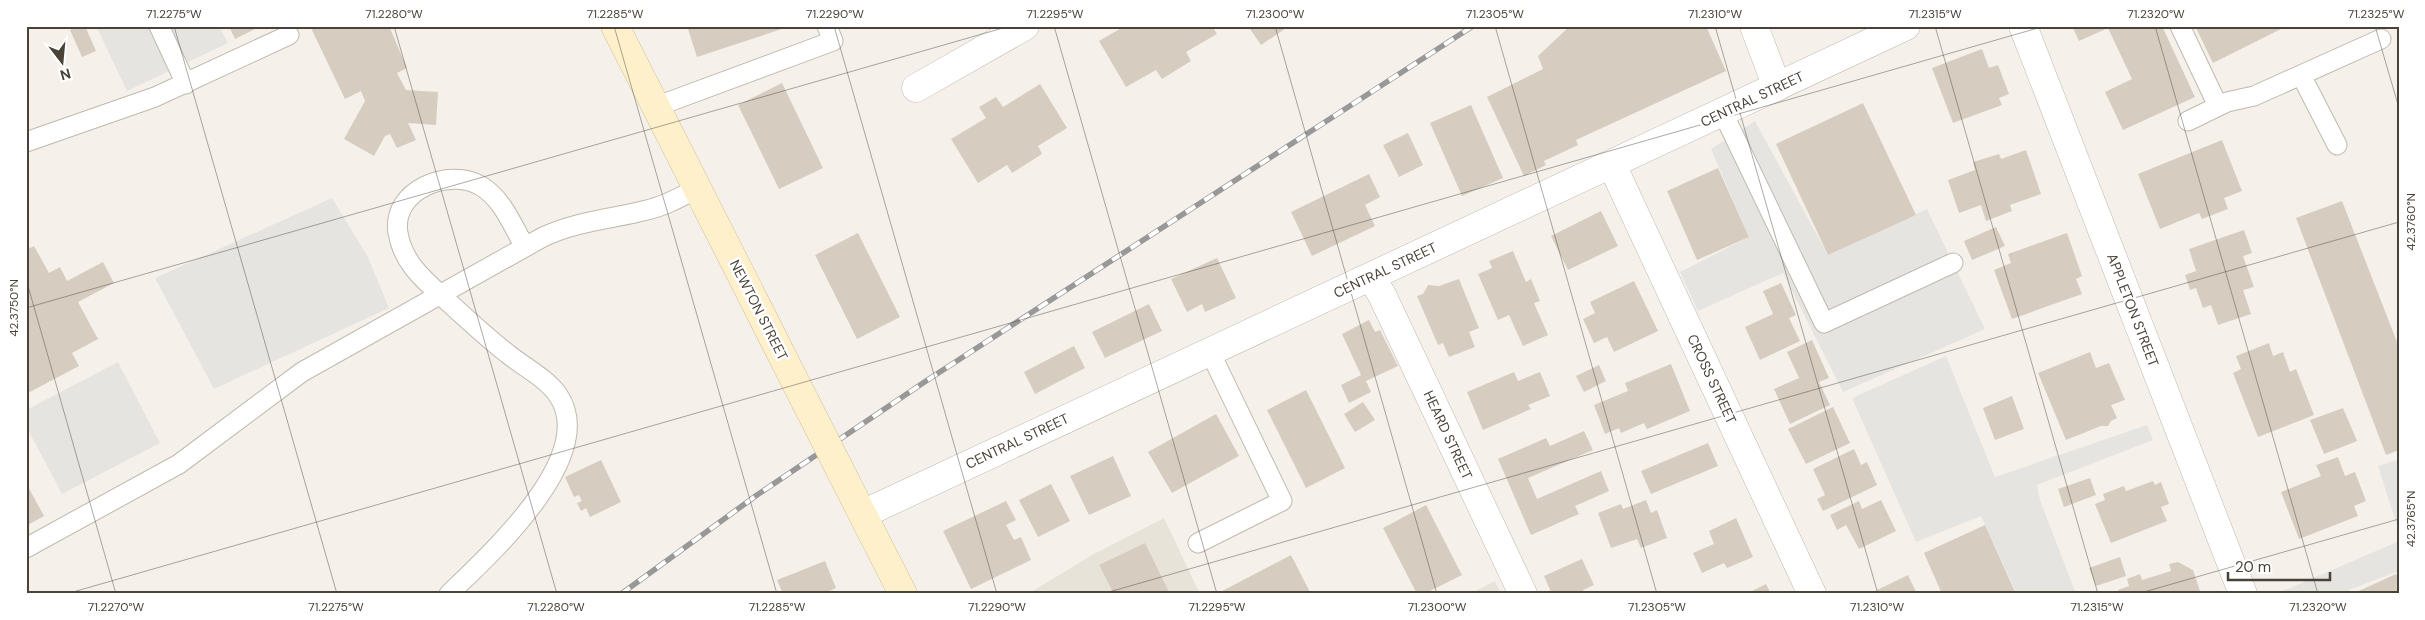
<svg xmlns="http://www.w3.org/2000/svg" width="2425" height="620" viewBox="0 0 2425 620" font-family="'DM Sans',sans-serif">
<rect width="100%" height="100%" fill="#f5f1ea"/>
<!-- residential -->
<path fill="#e8e3d8" d="M1164,518L1200,594H1028L1092,555Z
M1495,581L1501,594H1470Z"/>
<!-- parking -->
<path fill="#e6e4e1" d="M96,26H219L228,43L127,91Z
M1755,121L1828,255L1927,209L1985,329L1843,392L1783,273L1698,311L1680,272L1749,237L1711,149Z
M332,198L368,257L389,308L214,389L155,278Z
M1946,356L1995,477L2147,425L2153,440L2037,485L2040,500L2076,594H2017L1981,516L1916,542L1852,398Z
M118,362L160,443L62,494L26,426V410Z
M2399,459V532L2378,466Z
M2399,541V571L2349,590L2350,594H2276Z"/>
<!-- building -->
<path fill="#d6cdc0" d="M77,26H85L96,51L82,57L70,30Z
M229,26H261L235,39Z
M310,26H389L407,68L397,73L406,90L438,92L436,125L408,123L416,140L397,148L390,134L385,136L374,156L344,139L365,101L361,91L345,99Z
M687,26H788V27L697,57Z
M1125,26H1212L1217,34L1186,52L1191,61L1162,79L1156,70L1126,87L1099,41Z
M1248,26H1289L1261,45Z
M1570,26H1706L1726,71L1576,140L1578,145L1544,161L1546,165L1524,176L1487,97L1543,69L1538,56Z
M2072,26H2162L2195,97L2123,130L2105,92L2132,79L2108,28L2079,41Z
M2195,26H2287L2213,63Z
M1982,49L1989,68L1998,65L2009,94L1999,98L2002,105L1953,123L1932,68Z
M782,83L823,168L779,189L738,105Z
M1040,84L1067,128L1038,146L1042,154L1012,173L1007,165L978,183L951,139L986,118L979,107L996,97L1003,107Z
M1863,103L1916,215L1828,255L1776,144Z
M1471,105L1503,178L1462,196L1430,123Z
M1408,133L1423,165L1399,177L1383,145Z
M2222,140L2242,191L2224,198L2228,209L2202,219L2199,213L2160,229L2138,174Z
M2026,150L2041,194L2010,205L2012,211L1986,221L1981,205L1959,213L1948,180L1975,170L1973,162L1999,154L2001,159Z
M1718,168L1749,237L1697,260L1667,191Z
M1369,174L1380,197L1365,205L1375,226L1312,256L1291,212Z
M2342,201L2399,347V450L2386,455L2296,218Z
M1601,211L1618,246L1568,270L1551,236Z
M1996,227L2005,246L1972,260L1964,241Z
M2244,230L2252,253L2243,256L2254,287L2243,290L2251,314L2218,325L2211,305L2203,308L2196,288L2190,290L2185,275L2196,271L2189,249Z
M858,233L900,317L857,339L815,255Z
M2067,233L2082,276L2076,279L2082,294L2012,319L1994,270L2011,263L2008,254Z
M34,246L49,273L60,267L67,281L103,262L114,283L78,302L98,339L72,353L79,366L28,393L26,250Z
M1513,251L1526,282L1531,279L1540,301L1534,303L1548,335L1523,346L1509,315L1498,320L1478,274L1492,268L1489,261Z
M1217,258L1236,298L1205,312L1202,304L1187,312L1171,279Z
M1459,279L1479,328L1469,332L1475,347L1449,357L1443,343L1438,345L1417,296L1423,294L1428,285L1439,286Z
M1634,281L1658,331L1614,352L1607,337L1594,343L1583,319L1595,313L1590,302Z
M1781,283L1796,315L1789,318L1800,341L1760,360L1745,327L1773,314L1763,291Z
M1149,304L1162,331L1105,358L1092,332Z
M1369,320L1375,332L1380,330L1398,366L1366,381L1371,392L1349,403L1341,385L1361,375L1342,334Z
M1812,340L1829,378L1819,382L1830,405L1790,424L1774,389L1799,378L1787,352Z
M2269,343L2273,356L2283,352L2290,372L2296,369L2314,415L2258,437L2233,373L2241,369L2236,356Z
M1074,346L1085,368L1035,394L1024,372Z
M2090,352L2096,368L2109,363L2125,400L2111,405L2117,418L2111,421L2108,426H2101L2066,440L2038,373Z
M1671,364L1690,411L1647,429L1644,423L1621,433L1619,428L1605,434L1594,405L1628,391L1625,383Z
M1599,365L1606,381L1584,392L1576,376Z
M1514,372L1518,381L1540,372L1550,396L1528,405L1531,409L1483,430L1467,392Z
M1306,390L1345,468L1306,488L1267,410Z
M2012,396L2024,429L1995,440L1983,408Z
M1363,402L1375,420L1355,432L1344,414Z
M1833,407L1850,443L1806,464L1788,429Z
M2343,408L2357,441L2324,454L2310,420Z
M1216,414L1239,456L1172,493L1148,452Z
M1584,431L1593,450L1528,478L1537,499L1601,471L1609,491L1575,506L1579,514L1531,535L1498,459L1546,438L1550,446Z
M1708,443L1718,466L1651,494L1641,471Z
M1854,449L1861,465L1867,462L1877,485L1823,511L1817,499L1825,495L1813,469Z
M1113,456L1131,496L1089,515L1070,476Z
M2338,457L2345,476L2355,472L2366,501L2354,506L2358,516L2299,539L2281,492L2321,476L2316,465Z
M601,460L621,502L590,517L586,508L581,511L577,503L582,501L579,495L574,497L565,477Z
M2090,478L2096,495L2064,507L2058,489Z
M2153,481L2155,485L2161,482L2169,504L2161,507L2167,521L2111,543L2095,504L2105,500L2103,494L2124,486L2126,491Z
M26,483L44,516L26,526Z
M1051,484L1070,521L1038,537L1019,500Z
M1646,500L1651,513L1657,510L1667,538L1641,548L1637,539L1611,548L1598,513L1621,504L1623,509Z
M1881,500L1896,531L1859,549L1846,525L1837,530L1830,515L1859,501L1862,509Z
M1006,501L1016,520L1006,525L1014,540L1021,537L1031,560L971,589L943,531Z
M1426,505L1462,575L1424,594H1417L1383,528Z
M1736,518L1753,557L1727,568L1724,563L1702,573L1693,553L1714,544L1709,531Z
M1985,525L2016,594H1942L1924,553Z
M1145,543L1170,594H1105L1112,590L1099,565Z
M1291,555L1311,594H1224L1222,591Z
M2120,557L2126,576L2096,586L2089,568Z
M1582,559L1594,585L1583,590L1585,594H1552L1544,576Z
M825,561L836,588L823,594H783L777,580Z
M2178,562L2193,570L2201,594H2119L2118,590L2129,586L2127,579L2140,574L2142,580L2171,571L2169,564Z
M2396,574L2399,579V594H2352Z
M1908,575L1917,594H1876L1875,591Z
M1766,584L1771,594H1746Z"/>
<g fill="none" stroke-linecap="round" stroke-linejoin="round">
<!-- service casing -->
<g stroke="#c0b9ad" stroke-width="21">
<path id="service" d="M159,26L186,84
M2180,26L2218,106
M2301,75L2337,145
M655,107L833,41L827,26
M1723,113L1824,323L1953,263
M2188,121L2227,102L2254,96L2381,39
M26,142L155,97L289,35
M1198,543L1282,501L1210,352
M26,548L179,464L302,372L543,237C577,221 612,219 647,210C665,206 681,197 696,189
M449,594C488,556 600,456 558,395C546,378 524,367 508,354C486,337 466,318 445,299C424,280 403,263 398,233C391,190 449,167 481,186C503,199 513,227 525,247"/>
</g>
<!-- minor casing -->
<g stroke="#c0b9ad" stroke-width="29">
<path id="minor" d="M1754,26L1777,87
M2023,26L2243,594
M916,88L1025,26
M1612,165L1812,594
M1371,277L1382,295L1523,594"/>
</g>
<!-- tertiary casing -->
<g stroke="#c0b9ad" stroke-width="29">
<path id="tertiary" d="M863,514L1906,26"/>
</g>
<!-- secondary casing -->
<g stroke="#d3c39b" stroke-width="29">
<path id="secondary" d="M615,26L805,401
M839,468L903,594"/>
</g>
<!-- service -->
<use href="#service" stroke="#fff" stroke-width="19"/>
<!-- minor -->
<use href="#minor" stroke="#fff" stroke-width="28"/>
<!-- tertiary -->
<use href="#tertiary" stroke="#fff" stroke-width="28"/>
<!-- secondary -->
<use href="#secondary" stroke="#fdf0cb" stroke-width="28"/>
<!-- rail casing -->
<g stroke="#989898" stroke-width="5.5">
<path id="rail" d="M621,594L757,495L926,381L1473,26"/>
</g>
<!-- rail -->
<use href="#rail" stroke="#fff" stroke-width="4" stroke-dasharray="11" stroke-linecap="butt"/>
<!-- secondary-bridge casing -->
<g stroke="#d3c39b" stroke-width="29" stroke-linecap="butt">
<path id="secondary-bridge" d="M805,401L839,468"/>
</g>
<!-- secondary-bridge -->
<use href="#secondary-bridge" stroke="#fdf0cb" stroke-width="28"/>
</g>
<!-- ticks -->
<path fill="none" stroke="#494238" stroke-width="1" stroke-opacity="0.45" d="M174,26L337,594M394,26L557,594M614,26L777,594M834,26L997,594M1054,26L1217,594M1275,26L1437,594M1495,26L1657,594M1715,26L1878,594M1935,26L2098,594M2155,26L2318,594M2375,26L2399,108M26,279L116,594M26,308L1010,26M66,594L2045,26M1102,594L2399,222M2137,594L2399,519"/>
<g text-anchor="middle" stroke-width="5" stroke-linejoin="round" paint-order="stroke">
<!-- street labels -->
<g font-size="14" fill="#494238" stroke="#fff">
<text transform="translate(1752 99) rotate(-25)" y="5">CENTRAL STREET</text>
<text transform="translate(1385 270) rotate(-25)" y="5">CENTRAL STREET</text>
<text transform="translate(759 310) rotate(63)" y="5">NEWTON STREET</text>
<text transform="translate(2133 310) rotate(69)" y="5">APPLETON STREET</text>
<text transform="translate(1712 379) rotate(65)" y="5">CROSS STREET</text>
<text transform="translate(1448 435) rotate(65)" y="5">HEARD STREET</text>
<text transform="translate(1017 441) rotate(-25)" y="5">CENTRAL STREET</text>
</g>
</g>
<!-- border -->
<rect width="2425" height="620" fill="none" stroke="#ffffff" stroke-width="55"/>
<!-- north arrow -->
<g transform="translate(62 62) rotate(164)" stroke="#ffffff" stroke-width="4" paint-order="stroke">
<path d="M0-4L9 19L0 12L-9 19Z" fill="#494238"/>
<text y="-8" font-size="14" font-weight="bold" text-anchor="middle" fill="#494238">N</text>
</g>
<!-- scale -->
<path d="M2228 572v8h102v-8" fill="none" stroke="#494238" stroke-width="2.5"/>
<text x="2235" y="572" font-size="15" fill="#494238" stroke="#ffffff" stroke-width="4" paint-order="stroke">20 m</text>
<rect x="28" y="28" width="2370" height="564" fill="none" stroke="#494238" stroke-width="2"/>
<g font-size="12" text-anchor="middle" fill="#494238">
<text x="174" y="18">71.2275°W</text>
<text x="394" y="18">71.2280°W</text>
<text x="615" y="18">71.2285°W</text>
<text x="835" y="18">71.2290°W</text>
<text x="1055" y="18">71.2295°W</text>
<text x="1275" y="18">71.2300°W</text>
<text x="1495" y="18">71.2305°W</text>
<text x="1715" y="18">71.2310°W</text>
<text x="1935" y="18">71.2315°W</text>
<text x="2156" y="18">71.2320°W</text>
<text x="2376" y="18">71.2325°W</text>
<text transform="translate(2411 222) rotate(-90)" y="4">42.3760°N</text>
<text transform="translate(14 308) rotate(-90)" y="4">42.3750°N</text>
<text transform="translate(2411 519) rotate(-90)" y="4">42.3765°N</text>
<text x="116" y="611">71.2270°W</text>
<text x="336" y="611">71.2275°W</text>
<text x="556" y="611">71.2280°W</text>
<text x="777" y="611">71.2285°W</text>
<text x="997" y="611">71.2290°W</text>
<text x="1217" y="611">71.2295°W</text>
<text x="1437" y="611">71.2300°W</text>
<text x="1657" y="611">71.2305°W</text>
<text x="1877" y="611">71.2310°W</text>
<text x="2097" y="611">71.2315°W</text>
<text x="2318" y="611">71.2320°W</text>
</g>
</svg>
